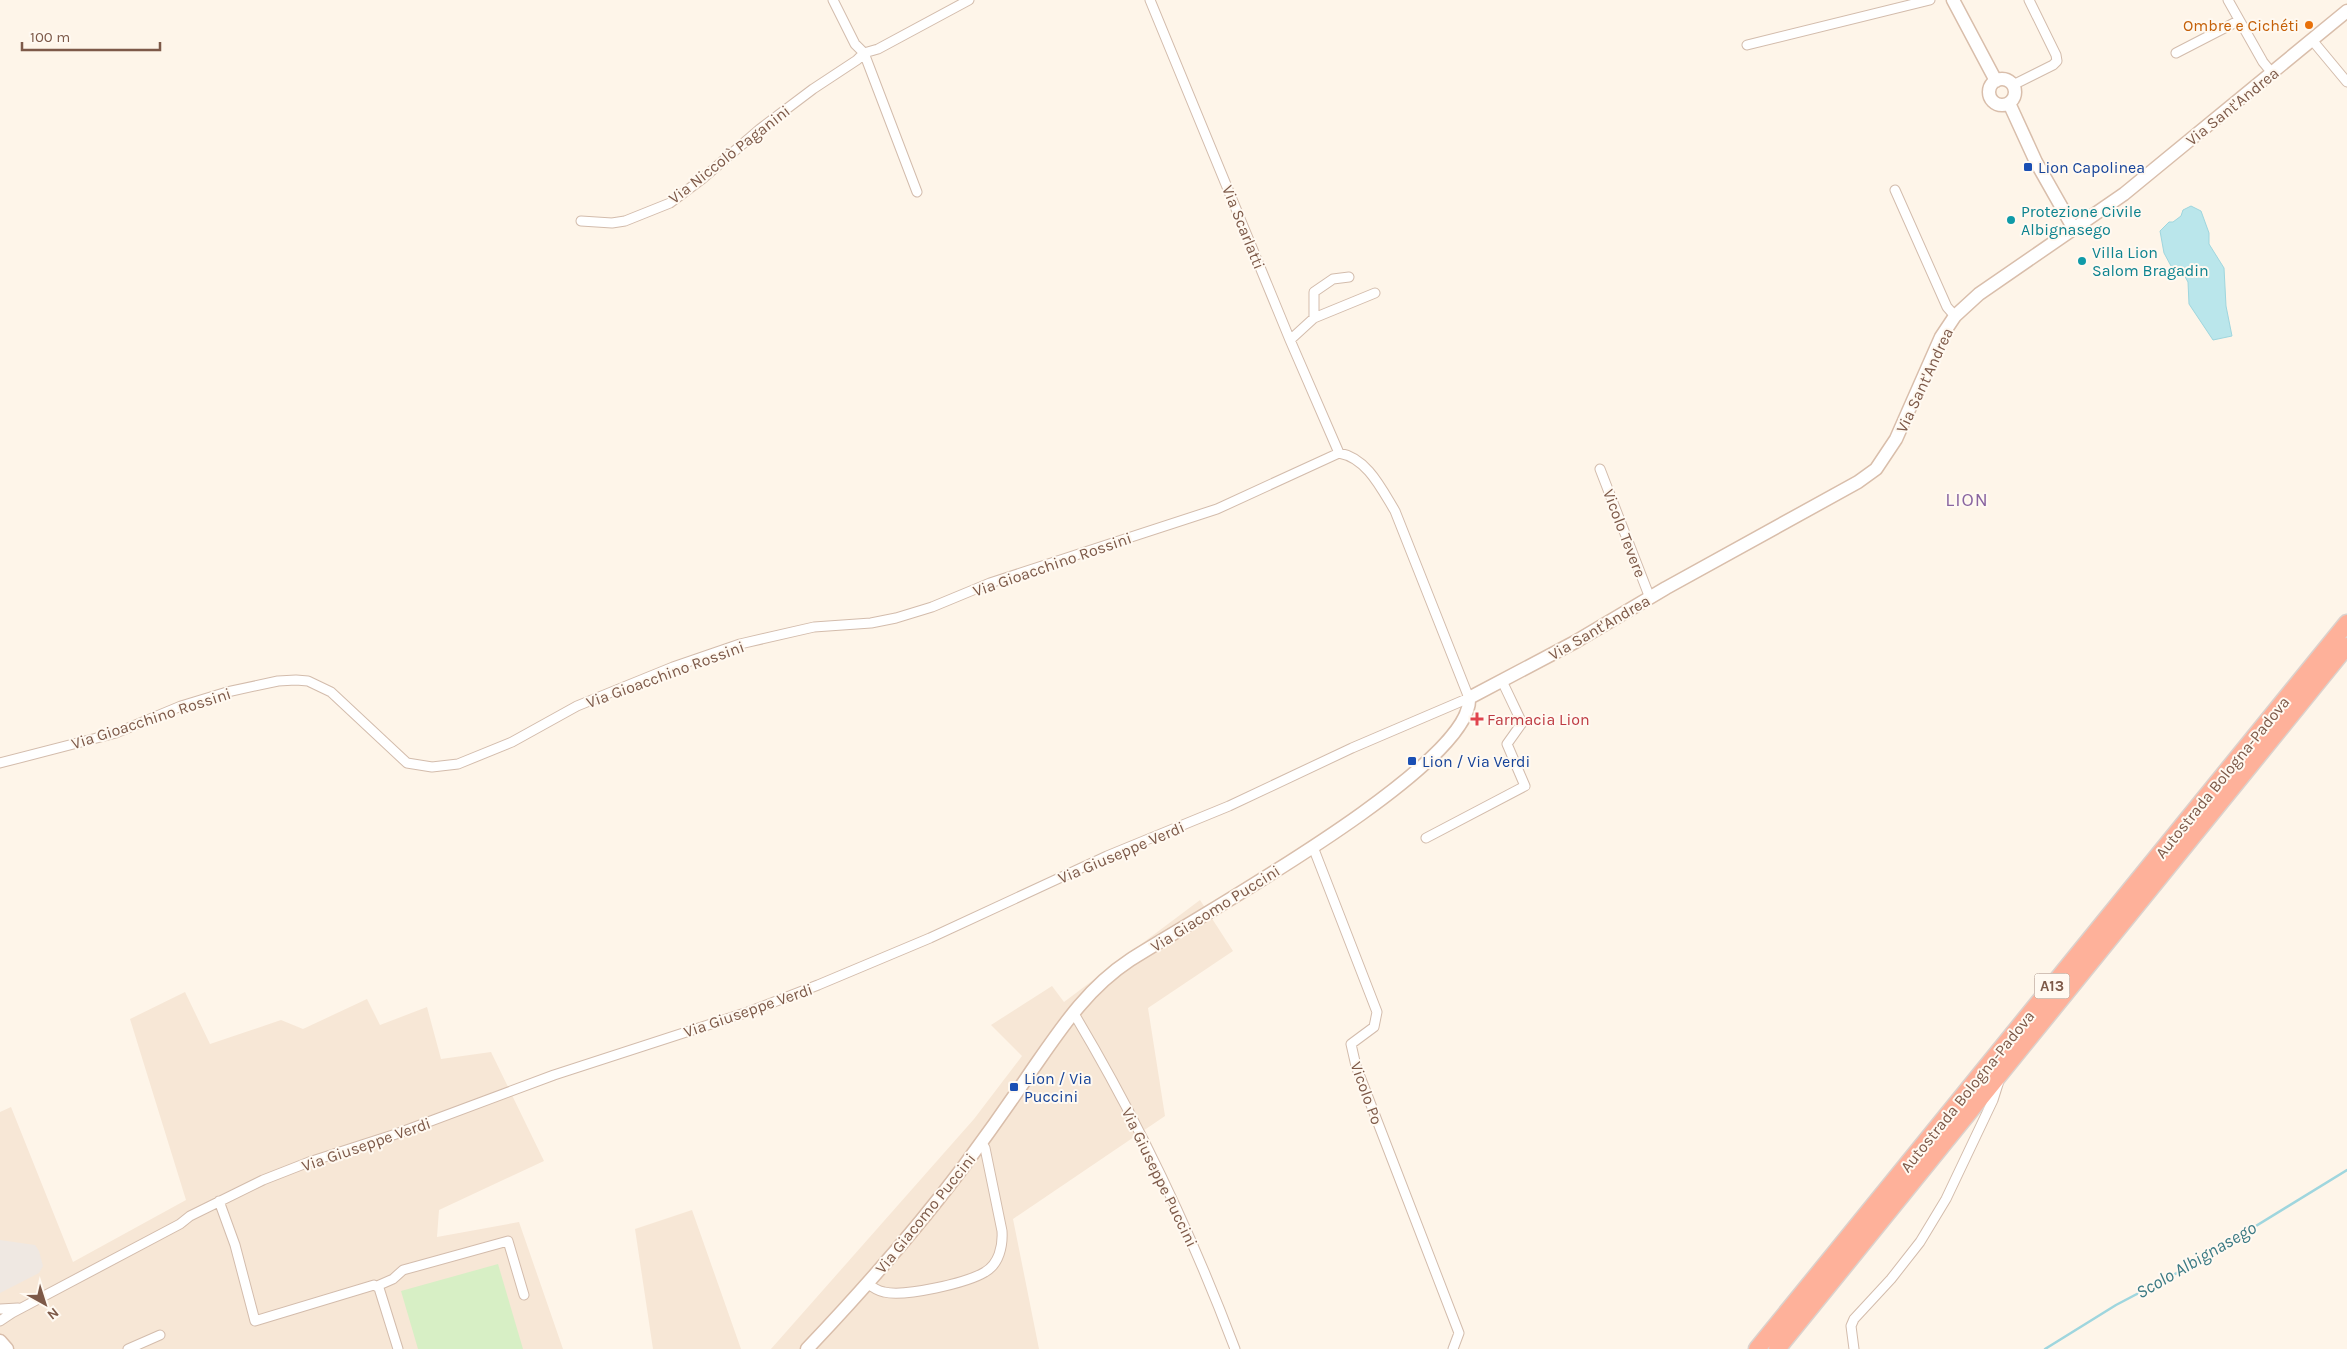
<svg xmlns="http://www.w3.org/2000/svg" width="2347" height="1349" viewBox="0 0 2347 1349" font-family="Karla,sans-serif">
<rect width="100%" height="100%" fill="#fef5e9"/>
<!-- residential -->
<path fill="#f7e7d6" d="M1200,900L1233,951L1148,1008L1165,1116L1013,1219L1039,1349H771L974,1119L1022,1056L991,1025L1052,986L1064,1002Z
M185,992L210,1044L281,1020L303,1029L367,999L380,1025L427,1007L441,1059L491,1052L544,1161L439,1210L437,1237L519,1222L563,1349H0V1112L11,1107L73,1262L186,1200L130,1019Z
M692,1210L741,1349H653L635,1229Z"/>
<!-- industrial -->
<path fill="#efe8e2" d="M0,1240L35,1245L39,1251L43,1266L39,1273L0,1293Z"/>
<!-- green -->
<path fill="#d7efc5" d="M498,1264L523,1349H418L401,1291Z"/>
<!-- water -->
<path fill="#bae6eb" stroke="#9fd6de" d="M2191,206L2201,211L2209,233V244L2224,268L2226,306L2232,336L2213,340L2189,304L2188,282L2184,275L2171,266L2164,253L2160,231L2169,222H2173L2181,216L2183,210Z"/>
<g fill="none" stroke-linecap="round" stroke-linejoin="round">
<!-- stream -->
<path stroke="#9fd6de" stroke-width="2.5" d="M2045,1349L2116,1305L2194,1264L2347,1170"/>
<!-- street casing -->
<g stroke="#d3bcac" stroke-width="11">
<path id="street" d="M833,0L855,44L864,53L917,192
M1150,0L1290,340L1339,453
M2228,0L2263,62L2272,73
M2312,40L2347,82
M1747,45L1930,0
M2176,53L2238,21
M2013,85L2053,65L2057,61L2056,55L2029,0
M1895,190L1947,307L1955,316
M581,221L612,223L625,221L670,203L702,179L760,129L813,89L857,60L864,53L878,49L969,0
M1314,318V292L1333,279L1349,277
M1290,340L1314,318L1375,293
M1600,469L1650,598
M0,763L116,733L181,706L227,692L278,681L296,680L308,681L331,692L407,763L432,767L458,764L512,742L577,706L673,667L740,644L814,627L871,623L896,618L932,607L990,583L1217,509L1339,453C1367,458 1381,488 1395,511L1469,698L1352,748L1229,806L1107,856L930,938L818,985L748,1012L554,1075L396,1134L309,1162L263,1180L190,1216L180,1224L12,1313L0,1321
M1426,838L1525,786L1507,744L1522,723L1502,681
M1313,847L1377,1012L1374,1027L1351,1044L1356,1066L1459,1333L1453,1349
M1073,1012C1137,1119 1191,1232 1235,1349
M219,1201L235,1245L255,1321L374,1285L379,1288L398,1349
M867,1283C872,1287 878,1291 884,1292C905,1297 967,1283 985,1272C999,1264 1003,1246 1002,1231L985,1148L981,1142
M377,1286L393,1279L403,1270L508,1241L524,1295
M0,1309L18,1308
M128,1349L160,1335
M1854,1349L1851,1326L1854,1319L1891,1279L1920,1242L1946,1199L1993,1100L1999,1081"/>
</g>
<!-- secondary casing -->
<g stroke="#d9beab" stroke-width="15">
<path id="secondary" d="M1953,0L1996,81
M1989 92a13 13 0 1 1 26 0a13 13 0 1 1-26 0Z
M2009,103L2036,162L2074,229
M0,1341L7,1349
M807,1349C862,1291 916,1230 964,1166C987,1135 1009,1104 1030,1073C1060,1030 1086,989 1130,960C1187,923 1475,765 1469,698L1575,642L1666,588L1858,482L1876,469L1896,439L1941,337L1955,316L1979,294L2124,194L2347,11"/>
</g>
<!-- highway casing -->
<g stroke="#dbd1cc" stroke-width="19">
<path id="highway" d="M1757,1349L2347,623
M1777,1349L2347,646"/>
</g>
<!-- street -->
<use href="#street" stroke="#fff" stroke-width="9"/>
<!-- secondary -->
<use href="#secondary" stroke="#fff" stroke-width="12"/>
<!-- highway -->
<use href="#highway" stroke="#feb19a" stroke-width="16"/>
</g>
<!-- markers -->
<circle fill="#e8710a" stroke="#fff9f1" stroke-width="2" cx="2309" cy="25" r="5"/>
<g fill="#1a4fb4" stroke="#fff9f1" stroke-width="2">
<rect x="2023" y="162" width="10" height="10" rx="2.5"/>
<rect x="1407" y="756" width="10" height="10" rx="2.5"/>
<rect x="1009" y="1082" width="10" height="10" rx="2.5"/>
</g>
<g fill="#0f9aa8" stroke="#fff9f1" stroke-width="2">
<circle cx="2011" cy="220" r="5"/>
<circle cx="2082" cy="261" r="5"/>
</g>
<path fill="#e0444e" stroke="#fff9f1" stroke-width="2" d="M1474.5 711.5h5v5h5v5h-5v5h-5v-5h-5v-5h5z"/>
<g text-anchor="middle" stroke-width="4" stroke-linejoin="round" paint-order="stroke">
<!-- shield labels -->
<rect fill="#fff9f1" stroke="#a4897b" stroke-width="1" x="2034.5" y="973.5" width="35" height="25" rx="4"/>
<g font-size="15" font-weight="bold" fill="#7d5948">
<text x="2052" y="991">A13</text>
</g>
<!-- food labels -->
<g font-size="16" fill="#c56008" stroke="#fff9f1" text-anchor="end">
<text x="2299" y="31">Ombre e Cichéti</text>
</g>
<!-- street labels -->
<g font-size="16" fill="#7d5948" stroke="#fff9f1">
<text transform="translate(2232 106) rotate(-39)" y="6">Via Sant'Andrea</text>
<text transform="translate(729 154) rotate(-38)" y="6">Via Niccolò Paganini</text>
<text transform="translate(1244 227) rotate(68)" y="6">Via Scarlatti</text>
<text transform="translate(1924 380) rotate(-65)" y="6">Via Sant'Andrea</text>
<text transform="translate(1625 533) rotate(69)" y="6">Vicolo Tevere</text>
<text transform="translate(1052 564) rotate(-19)" y="6">Via Gioacchino Rossini</text>
<text transform="translate(1599 627) rotate(-30)" y="6">Via Sant'Andrea</text>
<text transform="translate(665 674) rotate(-20)" y="6">Via Gioacchino Rossini</text>
<text transform="translate(151 718) rotate(-18)" y="6">Via Gioacchino Rossini</text>
<text transform="translate(2222 777) rotate(-51)" y="6">Autostrada Bologna-Padova</text>
<text transform="translate(1121 852) rotate(-23)" y="6">Via Giuseppe Verdi</text>
<text transform="translate(1215 908) rotate(-32)" y="6">Via Giacomo Puccini</text>
<text transform="translate(748 1010) rotate(-19)" y="6">Via Giuseppe Verdi</text>
<text transform="translate(1967 1091) rotate(-51)" y="6">Autostrada Bologna-Padova</text>
<text transform="translate(1367 1093) rotate(70)" y="6">Vicolo Po</text>
<text transform="translate(366 1144) rotate(-19)" y="6">Via Giuseppe Verdi</text>
<text transform="translate(1160 1177) rotate(64)" y="6">Via Giuseppe Puccini</text>
<text transform="translate(925 1213) rotate(-51)" y="6">Via Giacomo Puccini</text>
</g>
<!-- transit labels -->
<g font-size="16" fill="#164399" stroke="#fff9f1" text-anchor="start">
<text x="2038" y="173">Lion Capolinea</text>
<text x="1422" y="767">Lion / Via Verdi</text>
<text x="1024" y="1084">Lion / Via<tspan x="1024" dy="18">Puccini</tspan></text>
</g>
<!-- culture labels -->
<g font-size="16" fill="#0d838f" stroke="#fff9f1" text-anchor="start">
<text x="2021" y="217">Protezione Civile<tspan x="2021" dy="18">Albignasego</tspan></text>
<text x="2092" y="258">Villa Lion<tspan x="2092" dy="18">Salom Bragadin</tspan></text>
</g>
<!-- health labels -->
<g font-size="16" fill="#be3a42" stroke="#fff9f1" text-anchor="start">
<text x="1487" y="725">Farmacia Lion</text>
</g>
<!-- water labels -->
<g font-size="18" font-style="italic" fill="#3a7983" stroke="#fff9f1">
<text transform="translate(2196 1260) rotate(-30)" y="6">Scolo Albignasego</text>
</g>
<!-- quarter labels -->
<g font-size="19" letter-spacing="1" fill="#8a65a0" stroke="#fff9f1">
<text x="1967" y="506">LION</text>
</g>
</g>
<!-- north arrow -->
<g transform="translate(45 1304) rotate(141)" stroke="#fff9f1" stroke-width="4" paint-order="stroke">
<path d="M0-4L9 19L0 12L-9 19Z" fill="#7d5948"/>
<text y="-8" font-size="14" font-weight="bold" text-anchor="middle" fill="#7d5948">N</text>
</g>
<!-- scale -->
<path d="M22 42v8h138v-8" fill="none" stroke="#7d5948" stroke-width="2.5"/>
<text x="30" y="42" font-size="15" fill="#7d5948" stroke="#fff9f1" stroke-width="4" paint-order="stroke">100 m</text>
</svg>
